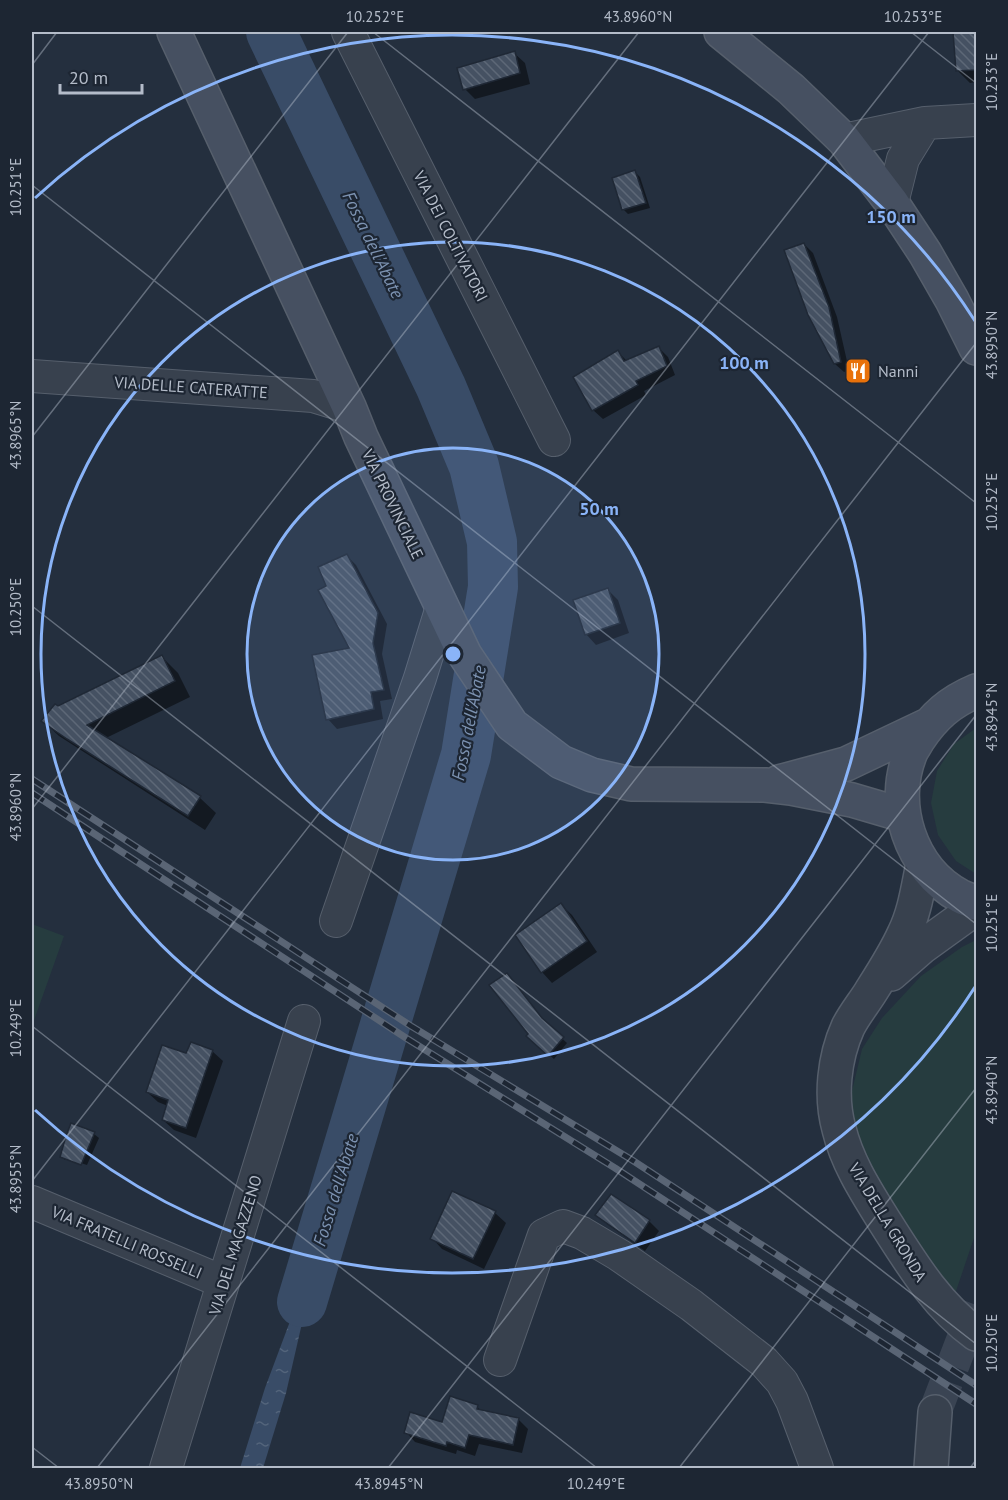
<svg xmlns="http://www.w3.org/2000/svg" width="1008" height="1500" viewBox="0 0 1008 1500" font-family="'PT Sans',sans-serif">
<defs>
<pattern id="water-ripples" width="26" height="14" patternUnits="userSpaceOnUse" patternTransform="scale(1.5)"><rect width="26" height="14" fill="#394c67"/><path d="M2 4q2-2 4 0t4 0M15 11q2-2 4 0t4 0" fill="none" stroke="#53647b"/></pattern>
<pattern id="building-back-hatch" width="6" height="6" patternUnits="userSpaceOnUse" patternTransform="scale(1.5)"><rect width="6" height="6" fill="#455162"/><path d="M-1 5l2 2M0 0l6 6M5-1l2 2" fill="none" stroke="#5d6877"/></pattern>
</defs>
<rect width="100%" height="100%" fill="#242f3e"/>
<!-- green -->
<path fill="#263c3f" d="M976,728V874L956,861L938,835L931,803L937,771L954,744Z
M32,924L64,936L32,1026Z
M976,940V1232L954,1297L863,1162L851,1119L852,1091L862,1049L882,1018L921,976L962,947Z"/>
<!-- water -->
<path fill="url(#water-ripples)" d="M322,1236L286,1393L263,1468H240L265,1388Z"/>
<!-- shadow -->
<path fill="#0007" d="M954,32H976V82L970,83L958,71Z
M514,53L525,63L530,84L475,99L465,89Z
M635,172L640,177L650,208L628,214L623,209Z
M804,244L813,253L837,317L849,370L844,372L835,364Z
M659,348L668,357L675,375L644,391L646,395L603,419L593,410L618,352L627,361Z
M347,556L356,565L387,624L382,654L392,699L380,701L383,719L337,729L328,719L351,650L328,586Z
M608,590L618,600L629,633L596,645L586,634Z
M162,657L178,673L190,697L106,738L200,798L216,813L205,830L59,736L43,721L58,707Z
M561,905L572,915L597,952L552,983L542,972L517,936Z
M545,1023L567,1043L554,1059L533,1041Z
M212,1051L223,1061L196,1138L174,1130L163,1120L168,1106L158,1102L147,1092Z
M94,1134L99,1138L87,1165L65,1158V1160L62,1157Z
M495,1213L506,1223L484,1269L442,1249L432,1238Z
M597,1214L649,1221L659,1231L645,1251L607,1224Z
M477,1407L483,1412L518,1419L528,1429L522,1453L479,1444L475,1456L457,1450L456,1454L415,1442L406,1432L443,1424Z"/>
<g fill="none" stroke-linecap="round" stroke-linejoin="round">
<!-- river -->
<path stroke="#394c67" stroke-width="50" d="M271,32L441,387L474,466L492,542L493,587L466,755L302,1302"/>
</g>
<!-- building -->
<path fill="url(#building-back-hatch)" stroke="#1f2835" stroke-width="1.5" d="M953,32H976V70L956,71Z
M515,51L520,73L463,90L457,68Z
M635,170L646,203L622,210L612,178Z
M804,243L829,307L841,362L834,364L808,315L784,250Z
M659,346L667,366L636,381L638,385L592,411L573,377L618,350L624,361Z
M347,554L378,613L373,643L384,690L371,692L374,709L326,720L312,655L349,648L318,590L326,586L318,567Z
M608,588L620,623L585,635L573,600Z
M162,655L175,681L87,725L201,796L188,816L67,739L41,721L55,704L58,706Z
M561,903L587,941L541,973L515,935Z
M507,973L542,1018L564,1037L548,1056L526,1036L528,1034L489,985Z
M191,1042L213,1050L186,1128L162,1120L168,1100L146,1092L162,1045L186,1053Z
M71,1123L95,1132L81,1165L60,1157L66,1136Z
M452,1191L496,1211L473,1259L430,1239Z
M611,1194L650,1220L635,1243L595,1215Z
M450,1396L478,1405L477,1409L519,1418L513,1445L469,1435L465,1448L447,1442L446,1446L404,1433L410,1412L442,1422Z"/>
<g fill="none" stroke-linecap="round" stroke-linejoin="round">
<!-- tertiary-tunnel -->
<path stroke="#3a4453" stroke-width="33" stroke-dasharray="33 16" stroke-linecap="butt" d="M935,1412L976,1305"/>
<!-- minor casing -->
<g stroke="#565f6c" stroke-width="34">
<path id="minor" d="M348,32L554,440
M844,140L925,123L976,120
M892,203L903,159L925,123
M32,376L313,396L349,407
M336,921L420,678L442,607
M32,1202L223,1282
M500,1360L544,1235L563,1226L582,1233L619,1255L691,1305L764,1362L782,1382L792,1401L817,1468
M166,1468L304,1021"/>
</g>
<!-- tertiary casing -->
<g stroke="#565f6c" stroke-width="36">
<path id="tertiary" d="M923,864C918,887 915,912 904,934C895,954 882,974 870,993C863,1004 854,1015 848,1027C834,1058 830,1097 839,1129C847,1162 865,1190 883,1219C910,1261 935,1304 976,1334
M891,974L922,947L976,908
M931,1468L935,1412"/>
</g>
<!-- secondary casing -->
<g stroke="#565f6c" stroke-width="36">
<path id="secondary" d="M174,32L349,407L361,437L465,655L512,725L561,762L592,775L631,784L765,785L791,788L852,800L903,815
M721,32L791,89L844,140L892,203L925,253L952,300L976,348
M976,691C950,702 934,716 918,740C916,744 913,748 911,752C889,804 910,869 960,896C965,899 971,900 976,903
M779,782L846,764L928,725"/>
</g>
<!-- minor -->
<use href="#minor" stroke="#38414e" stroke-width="32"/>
<!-- tertiary -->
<use href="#tertiary" stroke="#38414e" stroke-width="33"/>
<!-- secondary -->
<use href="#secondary" stroke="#465061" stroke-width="33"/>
<!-- rail casing -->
<g stroke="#5a6575" stroke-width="7">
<path id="rail" d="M32,779L411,1026L632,1160L976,1385
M32,793L406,1038L615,1168L976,1404"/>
</g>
<!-- rail -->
<use href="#rail" stroke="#1d2633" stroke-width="4.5" stroke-dasharray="14" stroke-linecap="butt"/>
</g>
<!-- ticks -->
<path fill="none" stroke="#b4bcc9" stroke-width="1.5" stroke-opacity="0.45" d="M373,32L976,503M911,32L976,83M32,65L57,32M32,185L976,924M32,437L348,32M32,606L976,1344M32,809L639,32M32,1026L597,1468M32,1181L929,32M32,1447L59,1468M97,1468L976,343M388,1468L976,715M679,1468L976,1088M970,1468L976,1460"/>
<!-- distance rings -->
<circle cx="453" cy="654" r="206" fill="#8ab4f8" fill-opacity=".12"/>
<g fill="none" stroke="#8ab4f8" stroke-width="3">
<circle cx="453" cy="654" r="206"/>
<circle cx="453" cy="654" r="412"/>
<path d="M975 987A619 619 0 0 1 35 1110M35 198A619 619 0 0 1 975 321"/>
</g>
<!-- icons -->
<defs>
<g id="restaurant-square" transform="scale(1.35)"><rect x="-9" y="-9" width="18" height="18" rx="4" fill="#e8710a" stroke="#1d2633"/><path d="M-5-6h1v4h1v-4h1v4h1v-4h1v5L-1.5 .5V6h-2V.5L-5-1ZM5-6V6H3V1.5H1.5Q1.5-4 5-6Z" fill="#fff"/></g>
</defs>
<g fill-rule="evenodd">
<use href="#restaurant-square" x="858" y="371"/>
</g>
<g text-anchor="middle" stroke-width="4.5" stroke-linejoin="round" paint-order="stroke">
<!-- street labels -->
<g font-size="16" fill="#b4bcc9" stroke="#1d2633">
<text transform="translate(451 236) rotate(63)" y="6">VIA DEI COLTIVATORI</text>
<text transform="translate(191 387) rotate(4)" y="6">VIA DELLE CATERATTE</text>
<text transform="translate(393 504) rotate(64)" y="6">VIA PROVINCIALE</text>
<text transform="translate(888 1222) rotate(59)" y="6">VIA DELLA GRONDA</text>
<text transform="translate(127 1242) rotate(23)" y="6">VIA FRATELLI ROSSELLI</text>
<text transform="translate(235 1245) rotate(-73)" y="6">VIA DEL MAGAZZENO</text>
</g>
<!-- poi labels -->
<g font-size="16" fill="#b4bcc9" stroke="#1d2633" text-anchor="start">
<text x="878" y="377">Nanni</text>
</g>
<!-- water labels -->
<g font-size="18" font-style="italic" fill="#7c92b1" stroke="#1d2633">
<text transform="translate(373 245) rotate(64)" y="6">Fossa dell'Abate</text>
<text transform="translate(469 723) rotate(-79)" y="6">Fossa dell'Abate</text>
<text transform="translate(336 1190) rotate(-73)" y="6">Fossa dell'Abate</text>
</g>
</g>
<circle cx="453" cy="654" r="9" fill="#8ab4f8" stroke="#1d2633" stroke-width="3"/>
<g font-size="18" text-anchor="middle" font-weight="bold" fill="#8ab4f8" stroke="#1d2633" stroke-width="4.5" stroke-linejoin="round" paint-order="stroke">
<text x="891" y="223">150 m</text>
<text x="744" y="369">100 m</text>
<text x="599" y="515">50 m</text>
</g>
<!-- border -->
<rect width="1008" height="1500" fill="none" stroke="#1d2633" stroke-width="66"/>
<!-- scale -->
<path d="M60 84v9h82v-9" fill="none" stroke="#b4bcc9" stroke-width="3"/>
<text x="69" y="84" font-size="18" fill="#b4bcc9" stroke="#1d2633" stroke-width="4.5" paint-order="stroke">20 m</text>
<rect x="33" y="33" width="942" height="1434" fill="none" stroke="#b4bcc9" stroke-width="2"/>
<g font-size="15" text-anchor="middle" fill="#b4bcc9">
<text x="375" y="22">10.252°E</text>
<text x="638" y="22">43.8960°N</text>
<text x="913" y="22">10.253°E</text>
<text transform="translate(992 82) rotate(-90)" y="5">10.253°E</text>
<text transform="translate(16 187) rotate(-90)" y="5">10.251°E</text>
<text transform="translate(992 345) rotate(-90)" y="5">43.8950°N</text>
<text transform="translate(16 435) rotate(-90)" y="5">43.8965°N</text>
<text transform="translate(992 502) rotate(-90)" y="5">10.252°E</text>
<text transform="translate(16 607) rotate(-90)" y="5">10.250°E</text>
<text transform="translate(992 717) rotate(-90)" y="5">43.8945°N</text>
<text transform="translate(16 807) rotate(-90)" y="5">43.8960°N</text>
<text transform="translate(992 923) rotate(-90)" y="5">10.251°E</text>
<text transform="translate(16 1028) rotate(-90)" y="5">10.249°E</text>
<text transform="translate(992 1090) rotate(-90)" y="5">43.8940°N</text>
<text transform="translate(16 1179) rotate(-90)" y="5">43.8955°N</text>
<text transform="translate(992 1343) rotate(-90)" y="5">10.250°E</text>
<text x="99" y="1489">43.8950°N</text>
<text x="389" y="1489">43.8945°N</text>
<text x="596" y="1489">10.249°E</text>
</g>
</svg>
